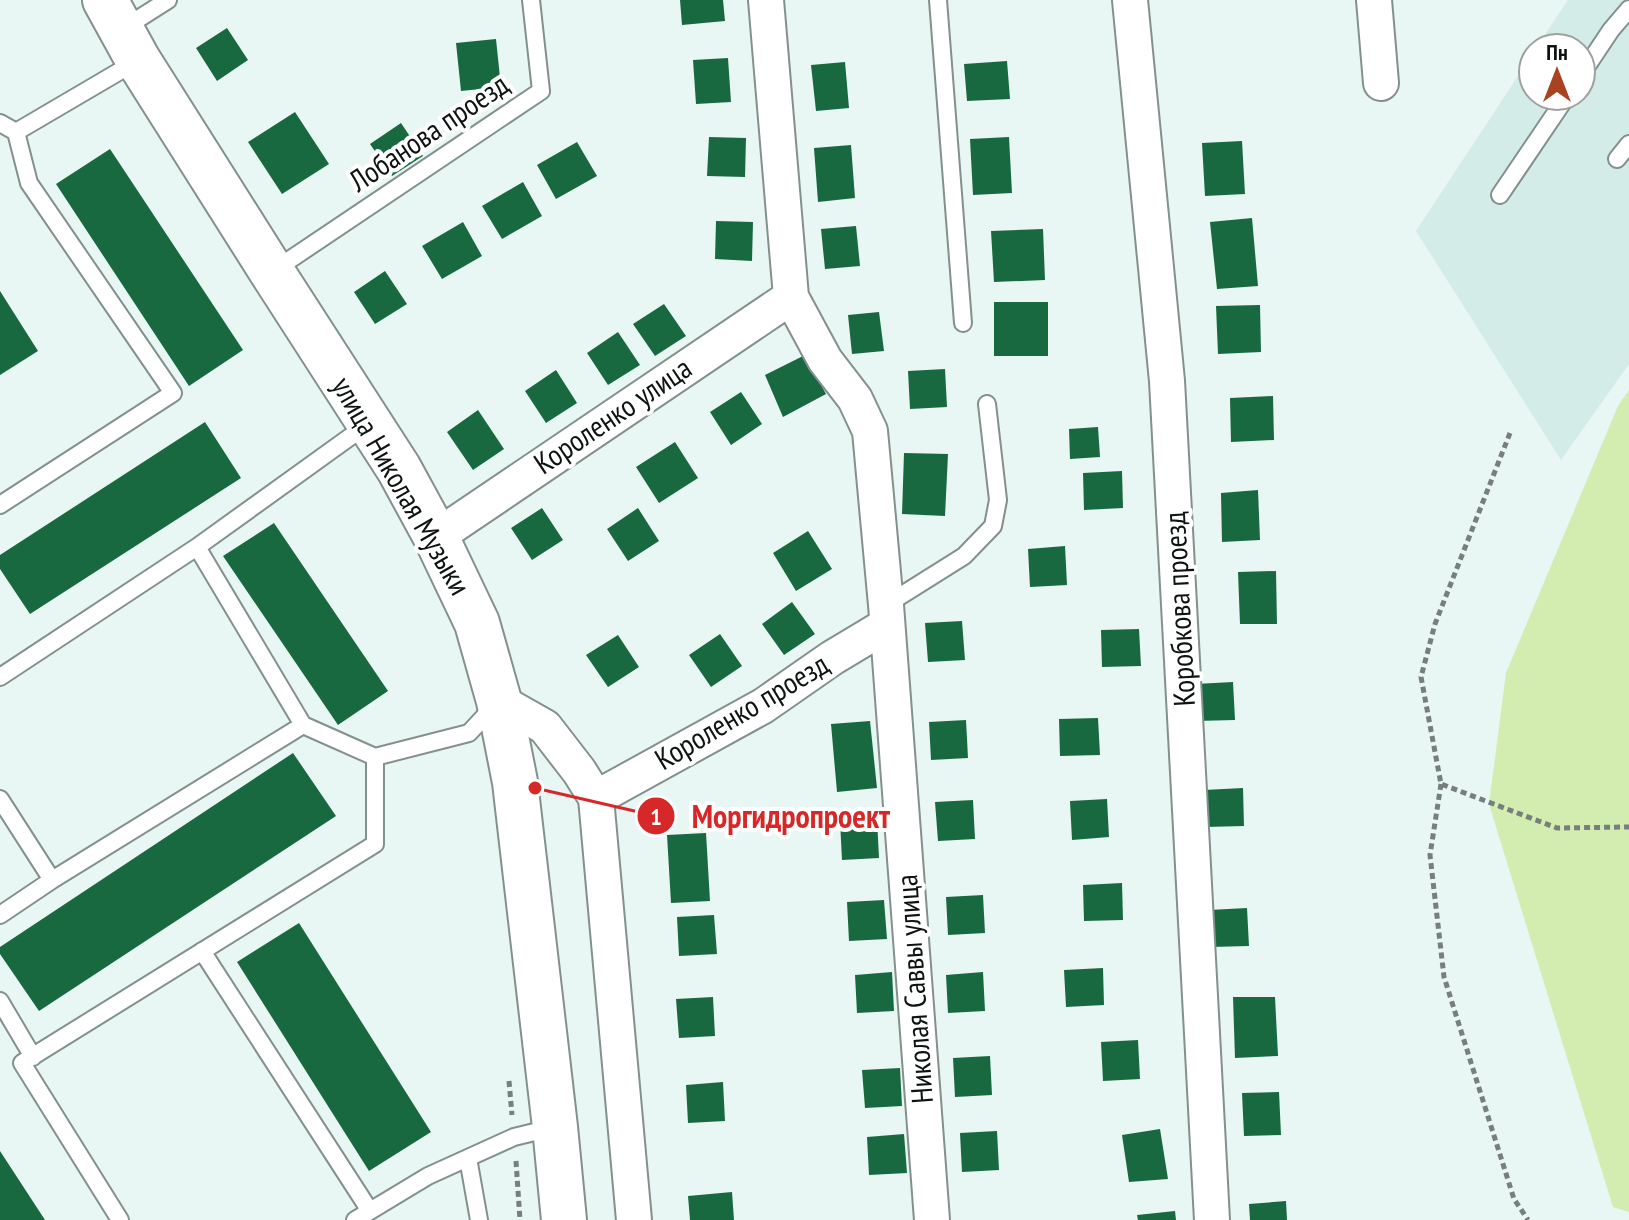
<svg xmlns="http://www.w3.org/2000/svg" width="1629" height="1220" viewBox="0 0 1629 1220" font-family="'PT Sans Narrow',sans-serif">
<rect width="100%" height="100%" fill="#e8f6f4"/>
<!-- built -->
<path fill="#d4ece8" d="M1568,0H1629V364L1561,460L1416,231L1533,53V96H1581V48H1536Z"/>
<!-- green -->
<path fill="#d3ecaf" d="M1629,390V1212L1613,1207L1489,804L1506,673L1618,406Z"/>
<!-- building -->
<path fill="#196940" d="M680,0H723L725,21L682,25Z
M227,28L248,60L217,81L196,48Z
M496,39L501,87L461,91L456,43Z
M728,58L731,102L696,104L693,60Z
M1007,61L1010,99L967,101L964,64Z
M845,62L849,108L816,111L811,65Z
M295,112L329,164L282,194L248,142Z
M401,123L423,156L392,176L370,144Z
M709,137L746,138L745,177L707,176Z
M1009,137L1012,193L973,195L970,139Z
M1242,141L1245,194L1205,196L1202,143Z
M577,142L597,176L556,199L537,165Z
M851,145L855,198L818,202L814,148Z
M110,149L243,350L189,386L56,184Z
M523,182L542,216L502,239L482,206Z
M1252,218L1258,286L1217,289L1210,222Z
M716,221L753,222L752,261L715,259Z
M463,222L482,256L442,279L422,246Z
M856,226L860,266L825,269L821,229Z
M1043,229L1045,280L994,282L991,231Z
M385,271L407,304L375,324L354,292Z
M0,291L38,351L0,375Z
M994,302H1048V356H994Z
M664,304L686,336L655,356L633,324Z
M1260,305L1261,352L1218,354L1216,306Z
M879,312L884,351L852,354L848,315Z
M618,332L640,365L608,385L587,353Z
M805,355L826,394L783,417L765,375Z
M945,369L947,407L910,409L908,371Z
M556,370L577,403L546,423L525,391Z
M741,392L762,424L731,445L710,412Z
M1273,396L1274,440L1231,442L1230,398Z
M478,410L504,449L473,470L447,432Z
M205,422L241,478L30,614L0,569V555Z
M1098,427L1100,457L1070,459L1069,429Z
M675,442L698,478L659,503L636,467Z
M904,453L948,454L945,516L902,514Z
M1122,471L1123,508L1084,510L1083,473Z
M1258,490L1260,540L1222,542L1221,493Z
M542,508L563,540L532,560L511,528Z
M638,508L659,541L628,561L607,529Z
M274,523L388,691L338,725L223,556Z
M808,531L832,569L796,591L773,553Z
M1065,546L1067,585L1030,587L1028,549Z
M1276,571L1277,624H1240L1238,572Z
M792,602L815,634L784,655L762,624Z
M962,621L965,660L928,662L925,623Z
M1139,629L1141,666L1102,667L1101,630Z
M720,634L742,666L711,687L689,655Z
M618,635L639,667L608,687L586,655Z
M1233,682L1235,720L1196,721L1195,684Z
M1098,718L1100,755L1060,756L1059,719Z
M966,720L968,758L931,760L929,722Z
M870,721L877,788L837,792L831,724Z
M293,753L336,816L39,1011L0,954V947Z
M1243,788L1244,826L1205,827L1204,790Z
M1107,799L1109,837L1072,840L1070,801Z
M973,800L975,839L938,841L935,802Z
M877,819L879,858L842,860L840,821Z
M706,833L710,901L671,903L667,835Z
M1122,883L1123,920L1084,921L1083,885Z
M983,895L985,933L948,935L946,897Z
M884,900L887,939L849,941L847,902Z
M1247,908L1249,946L1210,947L1209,910Z
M714,915L717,954L679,956L677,917Z
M299,923L431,1132L369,1171L237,962Z
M1103,968L1104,1005L1066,1007L1064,970Z
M892,972L894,1011L857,1013L855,975Z
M983,972L985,1011L948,1013L946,975Z
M713,997L715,1036L679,1038L676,999Z
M1233,997H1275L1278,1056L1235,1058Z
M1138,1040L1140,1079L1103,1081L1101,1042Z
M990,1056L992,1095L955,1097L953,1058Z
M900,1068L902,1106L865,1108L862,1070Z
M723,1082L725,1121L688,1123L686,1085Z
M1279,1092L1281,1135L1244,1136L1242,1093Z
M1160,1129L1168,1179L1129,1182L1122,1135Z
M997,1131L999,1170L962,1172L960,1133Z
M904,1134L907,1173L869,1175L867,1137Z
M0,1151L45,1220H0Z
M732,1192L734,1220H690L688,1196Z
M1286,1201L1287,1220H1250L1249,1204Z
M1175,1211L1176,1220H1138L1137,1215Z"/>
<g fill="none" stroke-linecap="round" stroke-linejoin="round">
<!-- lane casing -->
<g stroke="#83908e" stroke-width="20">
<path id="lane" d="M938,0L963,323
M124,28L168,0
M1581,75L1611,30L1629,9
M0,123L16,132L137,61
M1617,159L1629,144
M1500,195L1567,96
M273,271L541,91L531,0
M0,505L173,393L29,183L16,132
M886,605L964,556L993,526L998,500L987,404
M0,677L197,547L368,424
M303,725L375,757L469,733L495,705
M0,799L52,880L303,725L197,547
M0,915L52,880
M202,951L370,1211
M0,1001L33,1057
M468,1158L479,1220
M120,1220L22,1063L375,844V757
M355,1220L428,1176L514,1137L551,1128"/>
</g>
<!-- street casing -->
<g stroke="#83908e" stroke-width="38">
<path id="street" d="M766,0L791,297L825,360L855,399L870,431L886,605L932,1220
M1130,0L1167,381L1212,1220
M1374,0L1381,83
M436,537L791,297
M499,701L545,727L579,771L596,798L634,1220
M596,798L763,706L832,658L887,625"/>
</g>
<!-- secondary casing -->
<g stroke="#83908e" stroke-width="48">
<path id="secondary" d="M105,0L138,60L272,272L399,469L436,537L477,623L499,701L515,782L555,1127L564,1220"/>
</g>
<!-- path -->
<path stroke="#767f7e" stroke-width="5" stroke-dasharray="6 4" stroke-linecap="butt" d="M1510,433L1435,624L1421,677L1441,784L1557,828L1629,827
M1441,784L1430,855L1444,977L1514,1199L1528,1220
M509,1081L512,1115
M516,1161L520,1220"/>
<!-- lane -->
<use href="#lane" stroke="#fff" stroke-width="16"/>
<!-- street -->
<use href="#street" stroke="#fff" stroke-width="34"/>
<!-- secondary -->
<use href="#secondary" stroke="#fff" stroke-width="44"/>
</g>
<g text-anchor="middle" stroke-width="8" stroke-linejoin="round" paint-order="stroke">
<!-- street labels -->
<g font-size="30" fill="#0e1312" stroke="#fff">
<text transform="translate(429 133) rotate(-34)" y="10">Лобанова проезд</text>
<text transform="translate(613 416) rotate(-34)" y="10">Короленко улица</text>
<text transform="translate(401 486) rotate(60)" y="10">улица Николая Музыки</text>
<text transform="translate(1180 609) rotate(-93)" y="10">Коробкова проезд</text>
<text transform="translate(742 712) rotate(-31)" y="10">Короленко проезд</text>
<text transform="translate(915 989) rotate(-94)" y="10">Николая Саввы улица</text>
</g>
</g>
<!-- callouts -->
<path fill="none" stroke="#d62828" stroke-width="3" d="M535 788L656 816"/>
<g fill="#d62828" stroke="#fff" stroke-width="3">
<circle cx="535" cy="788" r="8"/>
<circle cx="656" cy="816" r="20"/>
</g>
<g font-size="24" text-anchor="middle" font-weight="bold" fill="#fff">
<text x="656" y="825">1</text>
</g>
<g font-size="32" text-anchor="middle" font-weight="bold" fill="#d62828" stroke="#fff" stroke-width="8" stroke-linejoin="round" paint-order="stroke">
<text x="791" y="828">Моргидропроект</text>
</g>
<!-- north arrow -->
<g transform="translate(1557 72)"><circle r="38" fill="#ffffff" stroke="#9fa1a0" stroke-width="2"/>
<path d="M0-6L14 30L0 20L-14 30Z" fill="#aa421f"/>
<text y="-12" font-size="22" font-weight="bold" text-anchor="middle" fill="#0e1312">Пн</text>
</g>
</svg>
